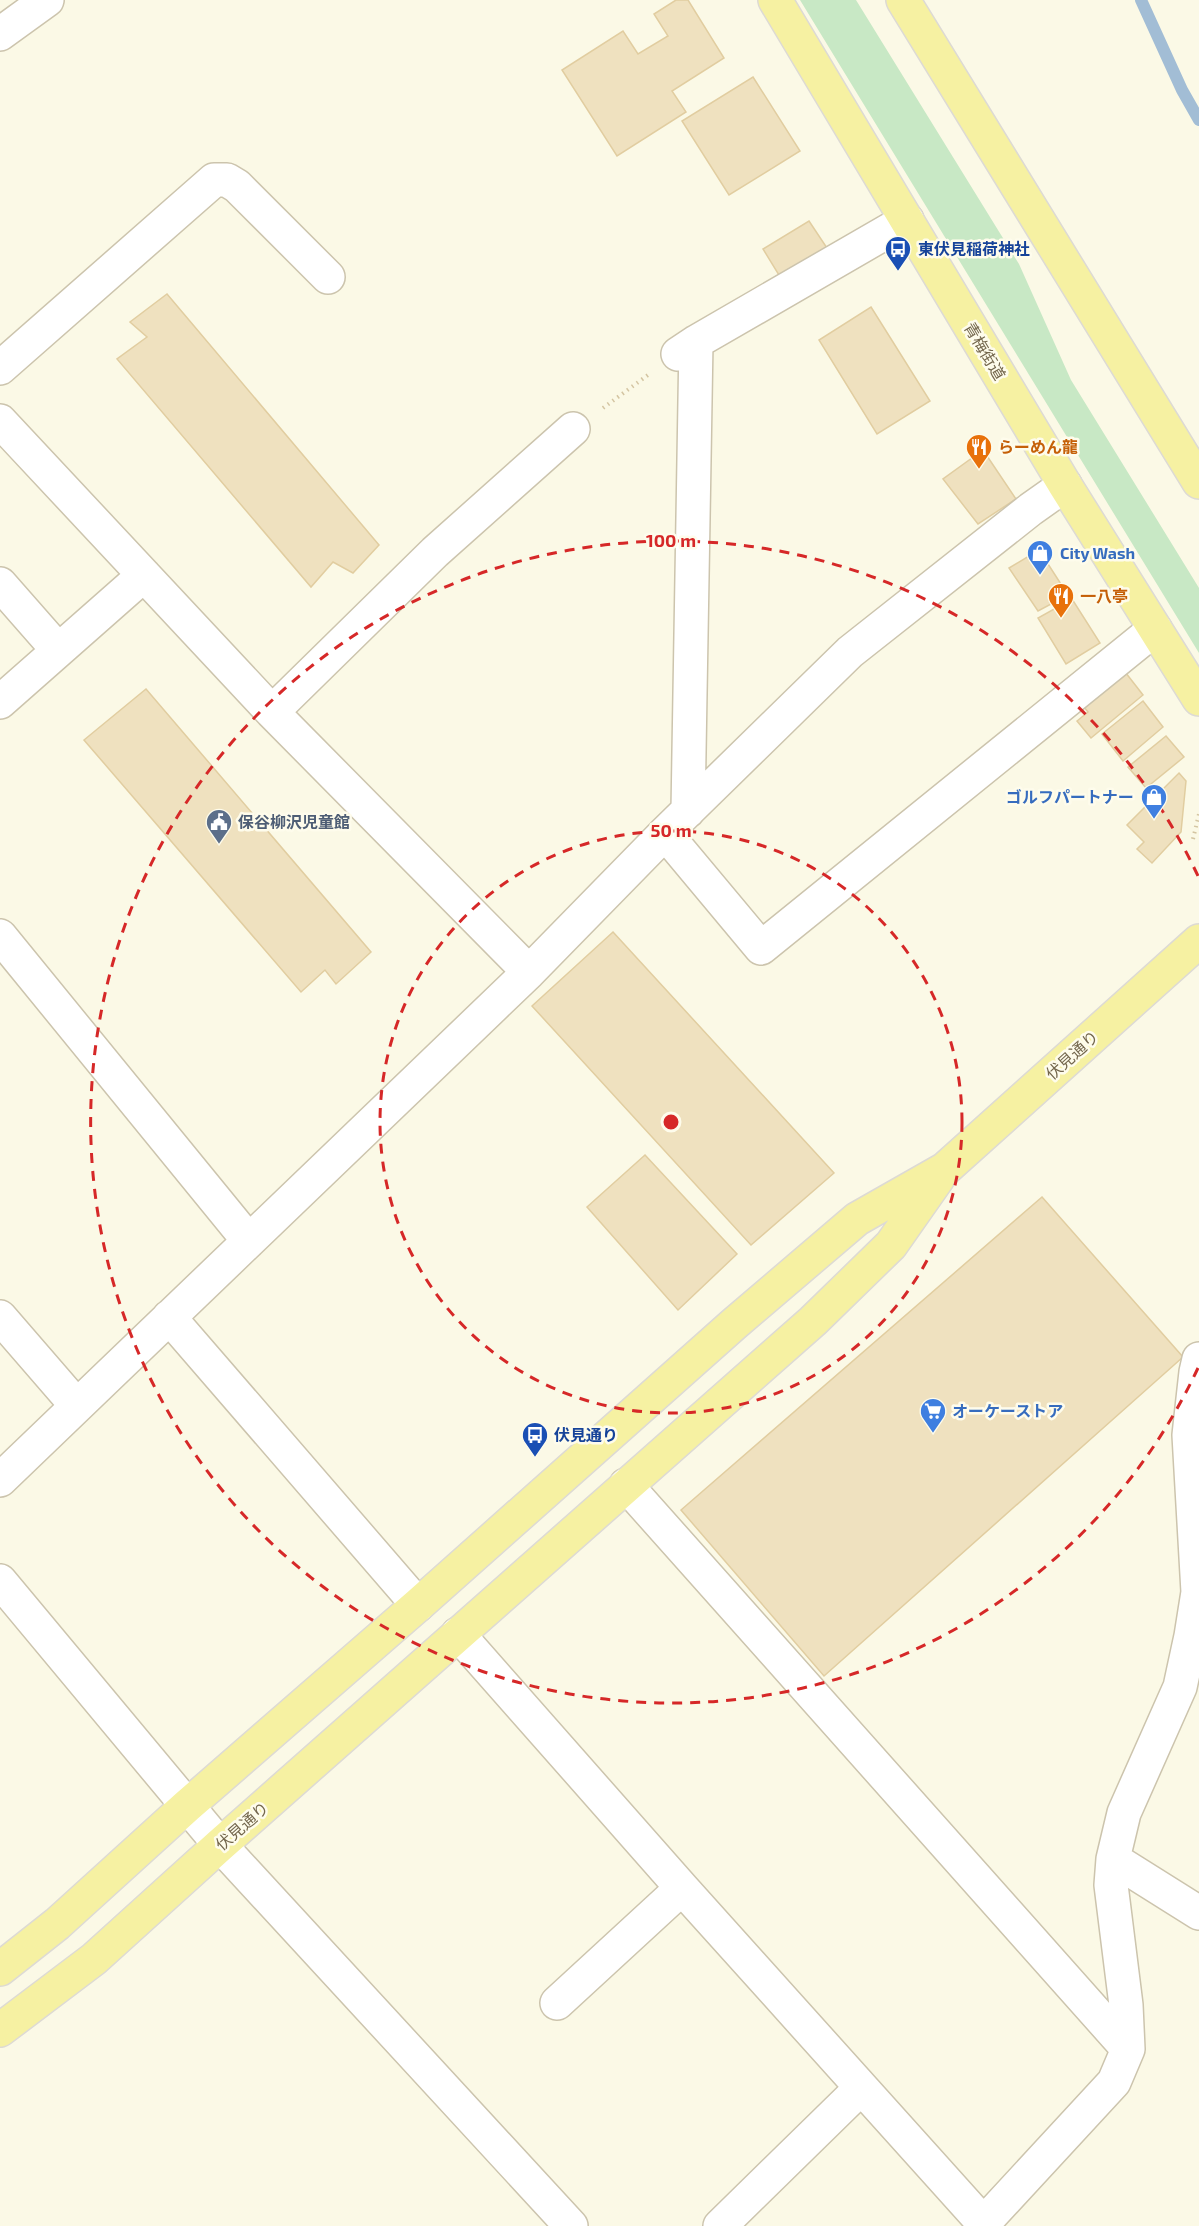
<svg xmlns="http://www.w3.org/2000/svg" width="1199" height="2226" viewBox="0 0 1199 2226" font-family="'Exo 2','Noto Sans JP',sans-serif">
<rect width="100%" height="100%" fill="#fbf9e6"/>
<!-- green -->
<path fill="#c8e8c5" d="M800,0H856L1019,264L1071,380L1199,588V653Z"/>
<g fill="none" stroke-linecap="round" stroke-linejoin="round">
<!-- stream -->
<path stroke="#a2bdd5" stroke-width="12" d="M1141,0L1182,90L1199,120"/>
</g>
<!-- building -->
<path fill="#efe1bf" stroke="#e1cda0" stroke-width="1.5" d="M676,0H688L724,58L672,91L686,112L617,156L562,70L623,31L638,54L668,36L654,14Z
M753,77L800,151L729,195L682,121Z
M809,221L829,251L782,280L763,249Z
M167,294L379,545L353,573L333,562L311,587L117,359L147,337L130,322Z
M871,307L930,401L877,434L819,340Z
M983,450L1016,499L978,524L943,479Z
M1039,550L1068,595L1038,611L1009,568Z
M1072,599L1100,643L1066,664L1038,618Z
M1122,668L1143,695L1091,738L1077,721L1088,712L1080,702Z
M146,689L371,952L336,984L325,970L301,992L84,740Z
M1143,701L1163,727L1123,761L1102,734Z
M1166,736L1184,757L1146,788L1128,767Z
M1179,773L1186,781L1181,832L1152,863L1137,849L1144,842L1127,825Z
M613,932L834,1173L751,1245L532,1006Z
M645,1155L737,1254L678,1310L587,1207Z
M1042,1197L1183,1357L824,1676L681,1510Z"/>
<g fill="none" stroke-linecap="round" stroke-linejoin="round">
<!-- minor casing -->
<g stroke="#ccc4ad" stroke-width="36">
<path id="minor" d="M0,34L47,0
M678,354L696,342L907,220
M0,368L214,180H227L237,186L328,277
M0,421L272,712L435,552L573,429
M0,584L58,650
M0,702L144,575
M272,712L529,972
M688,811L696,342
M665,833L761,948L1155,629
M0,936L249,1241
M0,1317L77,1406
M169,1317L418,1605
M0,1480L529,972L665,833L850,652L1031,509L1065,485
M626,1485L1128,2049
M0,1581L220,1845L571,2226
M458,1634L682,1888L986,2226
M1113,1859L1199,1913
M557,2003L682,1888
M720,2226L861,2088
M981,2226L1114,2082L1128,2049L1126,2005L1111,1885L1113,1859L1124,1813L1180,1687L1191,1636L1198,1592L1189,1435L1196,1372L1199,1359"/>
</g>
<!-- major casing -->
<g stroke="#dddad4" stroke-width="36">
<path id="major" d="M775,0L1065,485L1199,699
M903,0L1199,482
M0,1969L57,1924L187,1806L418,1605L734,1324L857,1219L945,1169L1199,941
M0,2030L94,1959L220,1845L813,1321L891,1245L938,1178"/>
</g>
<!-- path -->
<path stroke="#d4c5a2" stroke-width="4" stroke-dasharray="1.5 4.5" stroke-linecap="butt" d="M603,408L648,375
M1193,839L1199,814"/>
<!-- minor -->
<use href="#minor" stroke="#fff" stroke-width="33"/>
<!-- major -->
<use href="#major" stroke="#f6f1a2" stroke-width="33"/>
</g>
<!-- distance rings -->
<g fill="none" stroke="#d62828" stroke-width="3" stroke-dasharray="10 8">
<circle cx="671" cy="1122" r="291"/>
<path d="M1198 1368A581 581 0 1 1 1198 876"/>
</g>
<!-- icons -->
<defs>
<g id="bus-pin" transform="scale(1.35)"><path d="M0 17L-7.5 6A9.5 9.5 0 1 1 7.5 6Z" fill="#1a4fb4" stroke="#fefcec"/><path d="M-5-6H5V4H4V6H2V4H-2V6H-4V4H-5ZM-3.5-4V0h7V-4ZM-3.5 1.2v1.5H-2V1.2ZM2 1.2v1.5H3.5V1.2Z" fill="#fff"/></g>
<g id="restaurant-pin" transform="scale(1.35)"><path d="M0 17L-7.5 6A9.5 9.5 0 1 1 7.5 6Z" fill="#e8710a" stroke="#fefcec"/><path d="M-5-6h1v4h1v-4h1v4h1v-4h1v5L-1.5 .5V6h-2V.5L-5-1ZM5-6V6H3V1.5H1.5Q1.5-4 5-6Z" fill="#fff"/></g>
<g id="shop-pin" transform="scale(1.35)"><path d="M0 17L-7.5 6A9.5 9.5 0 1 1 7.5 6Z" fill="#3f7fe0" stroke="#fefcec"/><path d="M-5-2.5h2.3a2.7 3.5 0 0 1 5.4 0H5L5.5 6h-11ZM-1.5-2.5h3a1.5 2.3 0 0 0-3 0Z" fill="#fff"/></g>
<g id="civic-pin" transform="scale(1.35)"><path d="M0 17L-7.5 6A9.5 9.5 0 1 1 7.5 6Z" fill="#5c6f8a" stroke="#fefcec"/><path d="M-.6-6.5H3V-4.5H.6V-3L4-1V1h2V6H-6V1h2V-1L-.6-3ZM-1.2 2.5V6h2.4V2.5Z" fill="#fff"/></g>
<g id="supermarket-pin" transform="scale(1.35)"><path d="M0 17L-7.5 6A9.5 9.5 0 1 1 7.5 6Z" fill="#3f7fe0" stroke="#fefcec"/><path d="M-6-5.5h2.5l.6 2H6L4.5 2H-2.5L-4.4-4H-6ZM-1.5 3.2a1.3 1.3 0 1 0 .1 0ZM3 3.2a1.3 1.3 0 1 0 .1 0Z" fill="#fff"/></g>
</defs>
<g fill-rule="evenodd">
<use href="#bus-pin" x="898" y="249"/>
<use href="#restaurant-pin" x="979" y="447"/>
<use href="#shop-pin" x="1040" y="553"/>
<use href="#restaurant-pin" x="1061" y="596"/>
<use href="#shop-pin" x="1154" y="797"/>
<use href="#civic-pin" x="219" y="822"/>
<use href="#supermarket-pin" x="933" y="1411"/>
<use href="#bus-pin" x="535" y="1435"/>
</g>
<g text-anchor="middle" stroke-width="5" stroke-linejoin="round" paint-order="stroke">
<!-- transit labels -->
<g font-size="16" font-weight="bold" fill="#164399" stroke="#fefcec" text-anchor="start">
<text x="918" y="255">東伏見稲荷神社</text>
<text x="554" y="1441">伏見通り</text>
</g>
<!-- street labels -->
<g font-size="16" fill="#73664c" stroke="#fefcec">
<text transform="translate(985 351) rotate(59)" y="6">青梅街道</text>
<text transform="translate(1072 1055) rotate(-42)" y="6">伏見通り</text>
<text transform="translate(242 1826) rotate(-41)" y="6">伏見通り</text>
</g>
<!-- food labels -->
<g font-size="16" font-weight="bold" fill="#c56008" stroke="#fefcec" text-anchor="start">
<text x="998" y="453">らーめん龍</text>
<text x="1080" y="602">一八亭</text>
</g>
<!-- shop labels -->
<g font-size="16" font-weight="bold" fill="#366cbe" stroke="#fefcec" text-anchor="start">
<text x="1060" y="559">City Wash</text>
<text x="1134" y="803" text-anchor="end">ゴルフパートナー</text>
<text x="952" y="1417">オーケーストア</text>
</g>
<!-- service labels -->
<g font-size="16" font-weight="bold" fill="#4e5e75" stroke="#fefcec" text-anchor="start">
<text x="238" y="828">保谷柳沢児童館</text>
</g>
</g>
<circle cx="671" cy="1122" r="9" fill="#d62828" stroke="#fefcec" stroke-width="3"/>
<g font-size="18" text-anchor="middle" font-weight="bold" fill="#d62828" stroke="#fefcec" stroke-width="5" stroke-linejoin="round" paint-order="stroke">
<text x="671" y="547">100 m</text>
<text x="671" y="837">50 m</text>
</g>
</svg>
